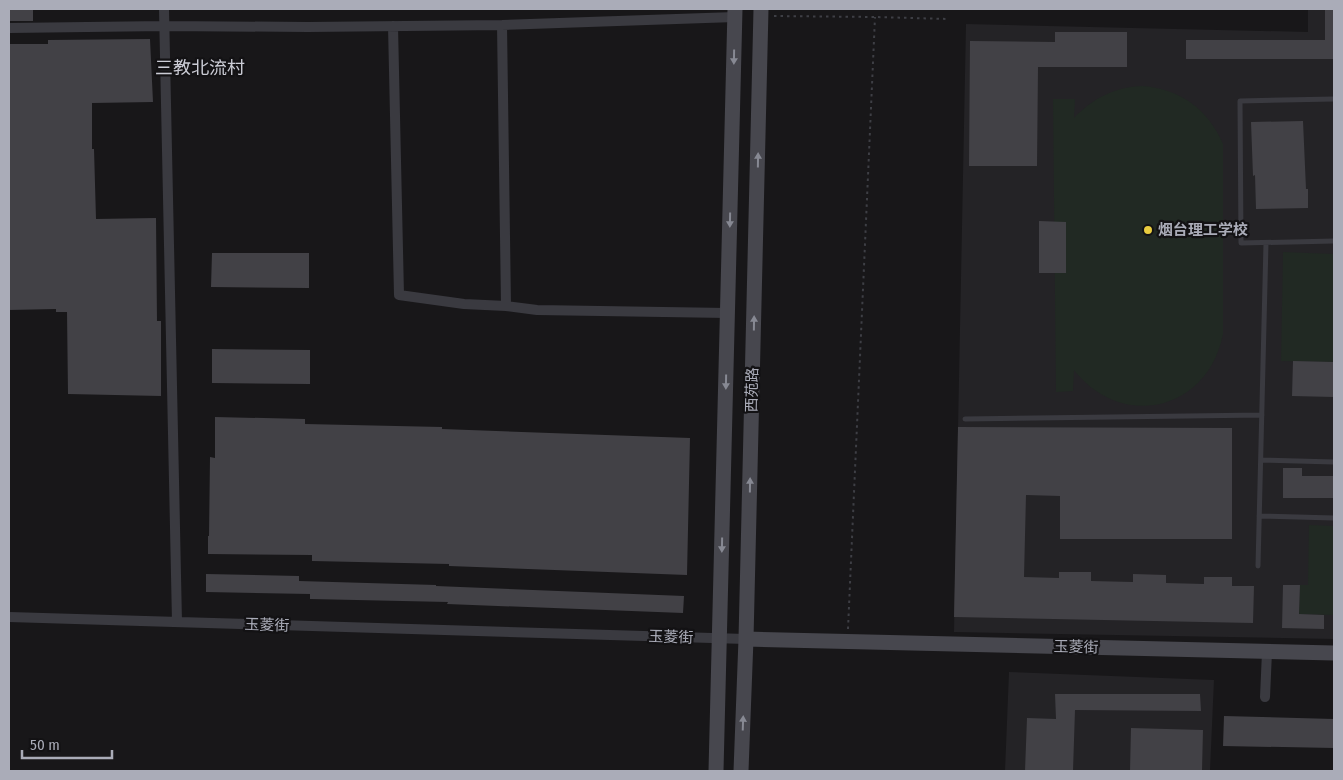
<svg xmlns="http://www.w3.org/2000/svg" width="1343" height="780" viewBox="0 0 1343 780" font-family="'Fira Sans Condensed','Noto Sans SC',sans-serif">
<rect width="100%" height="100%" fill="#181719"/>
<!-- built -->
<path fill="#242326" d="M1308,9H1334V639L954,632L966,24L1308,32Z
M1009,672L1214,680L1210,771H1005Z"/>
<!-- green -->
<path fill="#212923" d="M1143,86C1180,89 1208,109 1223,144V334C1208,411 1122,431 1074,370L1073,391L1056,392L1053,99H1075L1074,118C1093,98 1115,87 1143,86Z
M1283,252L1334,254V362L1281,361Z
M1309,525L1334,526V615L1299,614L1300,585H1308Z"/>
<!-- building -->
<path fill="#424146" d="M9,9H33V21H9Z
M1325,9H1334V59H1186V40H1325Z
M1055,32H1127V67H1038L1037,166H969L970,41L1055,42Z
M150,39L153,102L92,103V149H94L96,219L156,218L157,321H161V396L68,394L67,312H56V309L9,310V44H48V40Z
M1303,121L1306,189H1308V208L1256,209L1255,175L1253,176L1251,122Z
M1039,221L1066,222V273H1039Z
M212,253H309V288L211,287Z
M212,349L310,350V384L212,383Z
M1293,361L1334,362V397L1292,396Z
M215,417L305,419V424L442,427V429L690,438L687,575L449,566V564L312,561V555L208,554V536H209L210,457L215,458Z
M958,427L1232,428V539H1060V496L1026,495L1024,577L1059,578V572H1091V581L1133,582V574L1166,575V583L1204,584V577H1232V586H1254L1253,623L954,617Z
M1283,468H1302V476H1334V498H1283Z
M206,574L299,576V581L436,585V586L684,596L683,613L447,604L448,602L310,599V594L206,592Z
M1283,585H1300L1299,614L1324,615V629L1282,628Z
M1055,694H1200L1201,711L1075,710L1073,771H1025L1027,718L1056,719Z
M1224,716L1334,719V748L1223,746Z
M1131,728L1203,730L1202,771H1130Z"/>
<g fill="none" stroke-linecap="round" stroke-linejoin="round">
<!-- path -->
<path stroke="#3e3f45" stroke-width="2" stroke-dasharray="2.5 4" stroke-linecap="butt" d="M774,16L875,17L948,19
M848,629L875,17"/>
<!-- lane -->
<path stroke="#3a3a40" stroke-width="5" d="M1334,99L1240,101L1241,243L1334,241
M965,419L1262,415
M1261,460L1334,462
M1259,516L1334,518
M1258,566L1266,243"/>
<!-- street -->
<path stroke="#3a3a40" stroke-width="10" d="M164,9L177,622
M502,25L506,306
M393,26L399,295L464,304L506,306L537,310L727,313
M9,28L165,26L308,27L502,25L735,17
M9,617L746,639
M1265,697L1267,652"/>
<!-- secondary -->
<path stroke="#47474e" stroke-width="15" d="M746,639L1334,653
M716,771L735,9
M741,771L746,639L761,9"/>
</g>
<!-- one-way arrows -->
<defs><path id="oneway-solid" d="M-6-.8H1V-3.2L6.5 0L1 3.2V.8H-6Z" transform="scale(1.25)"/></defs>
<g fill="#878993">
<use href="#oneway-solid" transform="translate(734 57) rotate(91)"/>
<use href="#oneway-solid" transform="translate(758 160) rotate(-89)"/>
<use href="#oneway-solid" transform="translate(730 220) rotate(91)"/>
<use href="#oneway-solid" transform="translate(754 323) rotate(-89)"/>
<use href="#oneway-solid" transform="translate(726 382) rotate(91)"/>
<use href="#oneway-solid" transform="translate(750 485) rotate(-89)"/>
<use href="#oneway-solid" transform="translate(722 545) rotate(91)"/>
<use href="#oneway-solid" transform="translate(743 723) rotate(-88)"/>
</g>
<!-- markers -->
<circle fill="#e9cc3f" stroke="#131214" stroke-width="2" cx="1148" cy="230" r="5"/>
<g text-anchor="middle" stroke-width="4.5" stroke-linejoin="round" paint-order="stroke">
<!-- poi labels -->
<g font-size="15" font-weight="bold" fill="#aaacb8" stroke="#131214" text-anchor="start">
<text x="1158" y="235">烟台理工学校</text>
</g>
<!-- street labels -->
<g font-size="15" fill="#aaacb8" stroke="#131214">
<text transform="translate(752 390) rotate(-89)" y="5">西苑路</text>
<text transform="translate(267 625) rotate(2)" y="5">玉菱街</text>
<text transform="translate(671 637) rotate(2)" y="5">玉菱街</text>
<text transform="translate(1076 647) rotate(1)" y="5">玉菱街</text>
</g>
<!-- quarter labels -->
<g font-size="18" fill="#cbccd5" stroke="#131214">
<text x="200" y="74">三教北流村</text>
</g>
</g>
<!-- border -->
<rect width="1343" height="780" fill="none" stroke="#aaacb8" stroke-width="20"/>
<!-- scale -->
<path d="M22 750v8h90v-8" fill="none" stroke="#aaacb8" stroke-width="2.5"/>
<text x="30" y="750" font-size="15" fill="#aaacb8" stroke="#131214" stroke-width="4" paint-order="stroke">50 m</text>
</svg>
